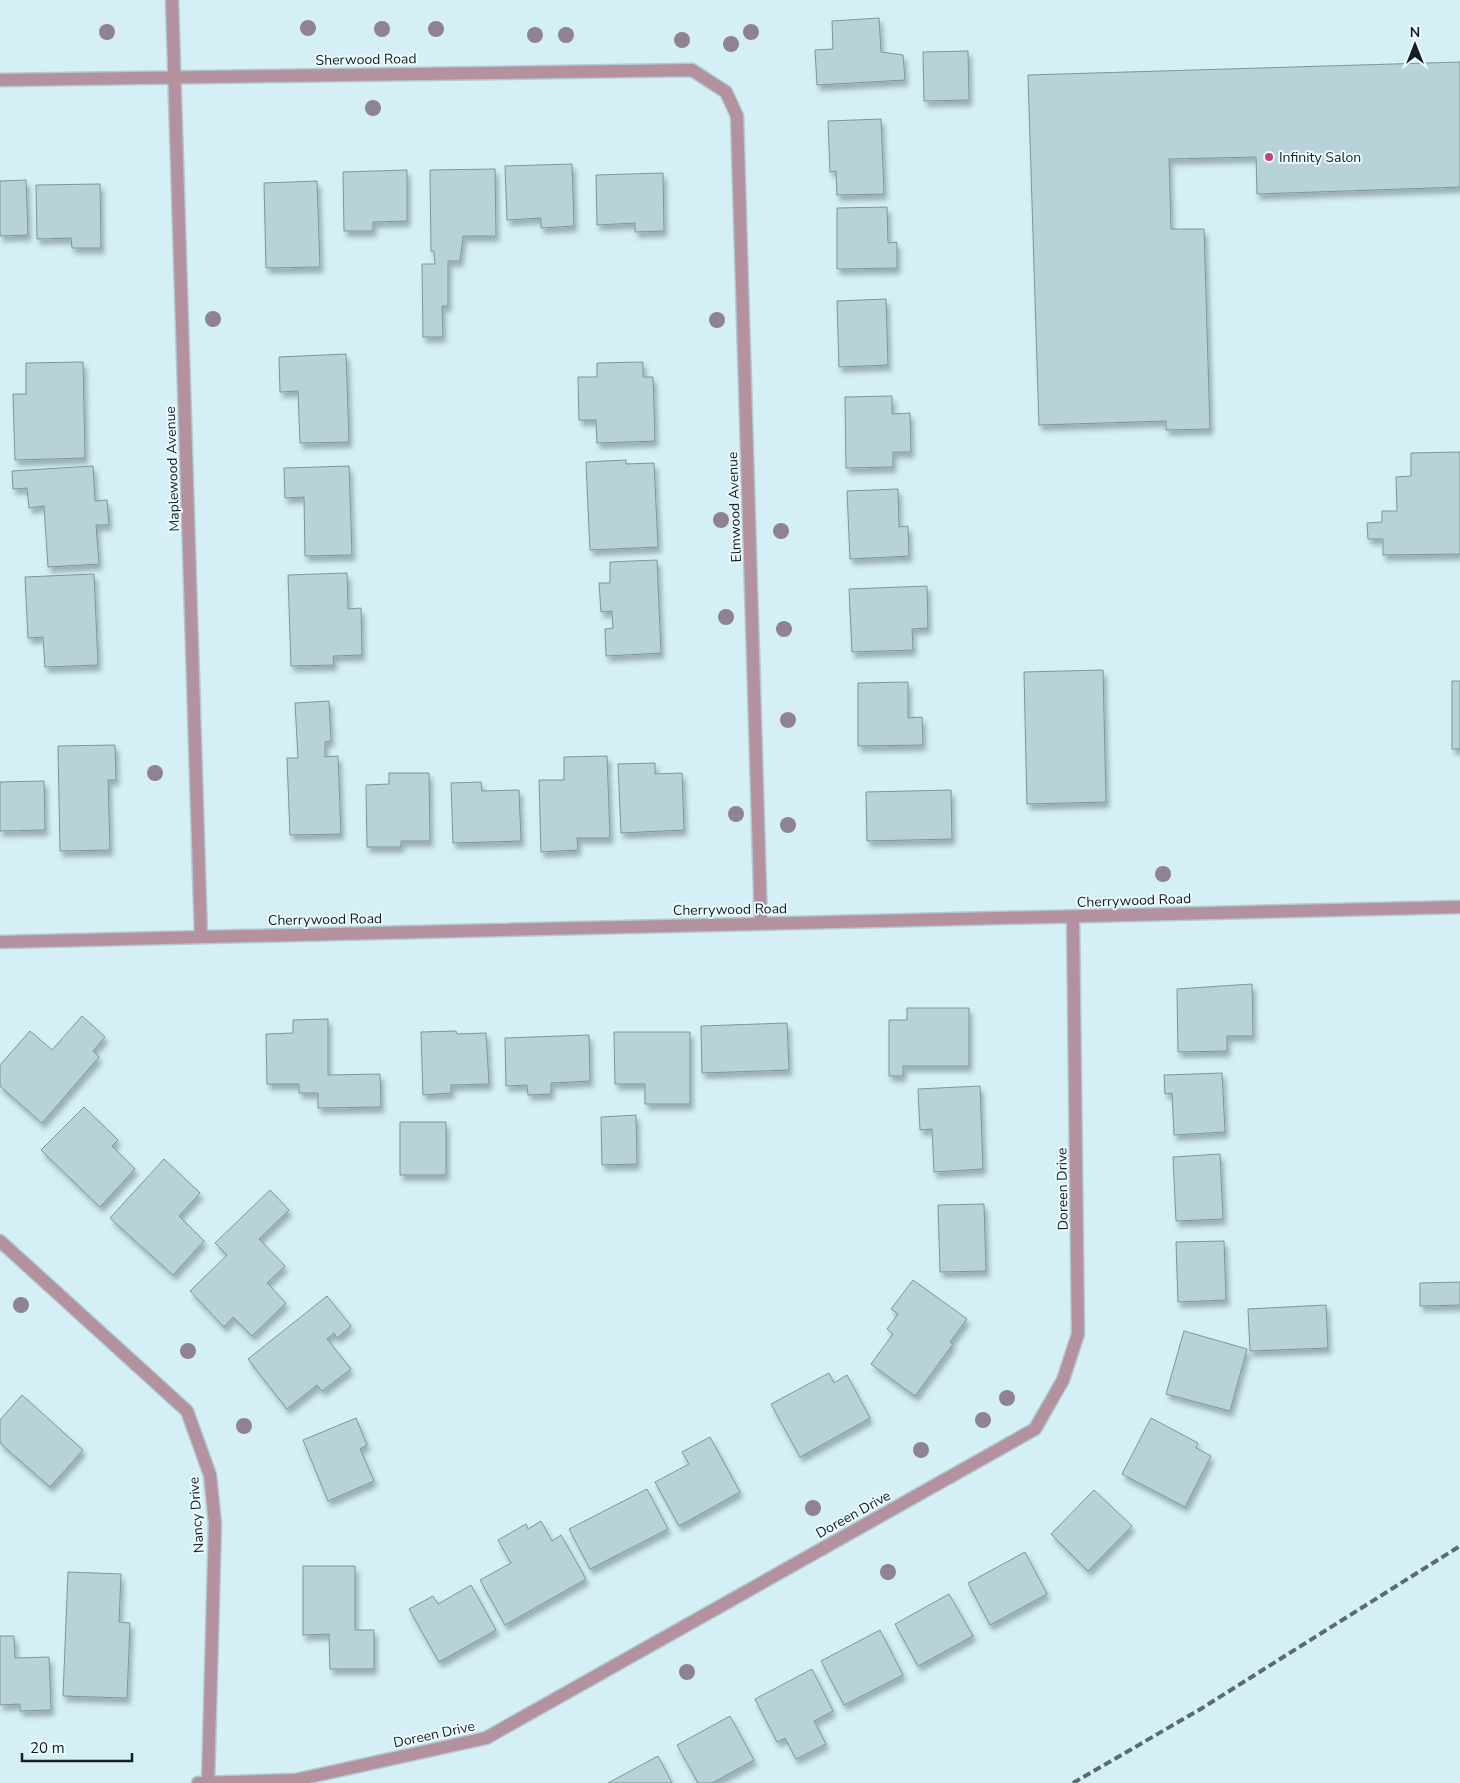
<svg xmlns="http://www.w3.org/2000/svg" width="1460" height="1783" viewBox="0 0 1460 1783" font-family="'Nunito Sans',sans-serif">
<defs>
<filter id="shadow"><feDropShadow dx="3" dy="5.5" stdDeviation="2.5" flood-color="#0004"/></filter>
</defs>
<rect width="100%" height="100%" fill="#d4eff6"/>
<!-- building -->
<path fill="#b8d2d9" stroke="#7d969d" filter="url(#shadow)" d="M879,18L881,52L903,55L905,80L817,85L815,50L833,49L832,21Z
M968,51L969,100L924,101L923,52Z
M1460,62V187L1257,194L1256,157L1169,159L1171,229H1204L1210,429L1166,430V421L1039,425L1028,75Z
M881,119L884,194L837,195L836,171L830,172L828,121Z
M572,164L574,226L541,228V218L507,220L505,166Z
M495,169L496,236H463L460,261H448V306H442L443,337H423L422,264H435L434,251H431L430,170Z
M407,170V221L373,222V231H344L343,172Z
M663,173L664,231L635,232V223L597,225L596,175Z
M26,180L28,235L0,236V181Z
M317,181L320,267L266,268L264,183Z
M100,184L101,248H72L71,238L37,239L36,185Z
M887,207L888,243L897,242V268L837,269V208Z
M886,299L888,365L839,367L837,301Z
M346,354L349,442L300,443L298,391L280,392L279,357Z
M83,362L85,458L15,460L13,394H26V363Z
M643,362V377H653L655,441L597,443L596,420H579L578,377H597V363Z
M892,396V414L910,413L911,452H893V467L846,468L845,397Z
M1460,452V554L1383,555V539H1368L1367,523L1382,522V511H1397L1396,477L1411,476V453Z
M626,460V464L654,463L658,547L590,550L586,462Z
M93,466L95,501L107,500L109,525H96L99,564L48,567L44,506L29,508L27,488L13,489L12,471Z
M349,466L352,555L305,556L304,497L285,498L284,468Z
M898,489L899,527L908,526L909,556L850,559L847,491Z
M657,560L661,653L606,656L605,629L613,628L612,611L601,612L599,583H610V562Z
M347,573L348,609L361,608L362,655L333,656L334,665L291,666L288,575Z
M94,574L98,665L45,667L43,637L28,638L25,577Z
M927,586L928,628L912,629L913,650L852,652L849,589Z
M1103,670L1106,802L1027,804L1024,672Z
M1452,681H1460V749H1452Z
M908,682V718L922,717L923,745L858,746V683Z
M329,701L331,741L325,742V757L338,756L341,834L290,835L287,758H298L295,703Z
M115,745L116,780H108L110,850L60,851L58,746Z
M607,756L610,838H577L578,850L541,852L539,780H564V757Z
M655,763V774L682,773L684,830L621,833L618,764Z
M389,773H429L430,841H401V847H367L366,785L389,784Z
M44,781L45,830L0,831V782Z
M481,782L482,791L519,790L521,841L453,843L451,783Z
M951,790L952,839L867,841L866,792Z
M1252,984L1253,1036H1227V1051L1178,1052L1177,989Z
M907,1008H969V1066H903V1076H889V1020H907Z
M82,1016L105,1037L93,1051L99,1057L42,1123L0,1086V1065L30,1031L52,1050Z
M328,1019V1075L380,1074L381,1107L318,1108V1093H299V1084H267L266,1034L293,1033V1020Z
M787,1023L789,1070L702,1073L701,1026Z
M456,1031L457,1034L486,1033L489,1084L451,1085V1093L423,1095L421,1032Z
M614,1032H690V1104H645V1084H615Z
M589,1035L590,1081L551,1083V1094L528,1095L527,1085L506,1086L505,1038Z
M1222,1073L1225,1132L1174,1135L1172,1093L1165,1094L1164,1075Z
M980,1086L983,1169L934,1172L932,1129L920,1130L918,1089Z
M84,1107L118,1140L112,1146L135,1169L100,1207L41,1150Z
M636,1115L637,1164L602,1165L601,1117Z
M400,1122H446V1175H400Z
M1220,1154L1223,1219L1176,1221L1173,1157Z
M164,1159L200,1193L179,1216L204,1241L173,1275L110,1218Z
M270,1190L289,1210L259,1239L285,1266L267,1283L286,1303L252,1336L233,1317L224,1327L190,1291L227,1255L215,1243Z
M984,1204L986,1271L940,1272L938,1205Z
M1224,1241L1226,1300L1178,1302L1176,1242Z
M913,1280L967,1319L950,1342L953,1344L915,1396L871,1364L893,1334L887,1329L898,1314L891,1309Z
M1460,1282V1305L1420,1306V1283Z
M327,1296L351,1326L337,1338L334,1333L327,1339L351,1369L322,1391L317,1385L287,1409L248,1359Z
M1326,1305L1328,1348L1250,1351L1248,1309Z
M1184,1331L1247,1349L1230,1411L1166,1394Z
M829,1373L834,1383L847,1375L870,1418L800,1457L771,1404Z
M22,1395L83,1450L50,1487L0,1443V1420Z
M356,1418L367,1445L360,1449L374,1481L328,1501L303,1440Z
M1151,1418L1198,1443L1196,1448L1211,1456L1185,1507L1122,1474Z
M710,1437L740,1492L679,1526L655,1482L689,1464L682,1452Z
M647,1489L668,1529L590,1569L569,1529Z
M1094,1490L1132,1526L1088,1571L1051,1534Z
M541,1521L552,1541L561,1535L586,1579L505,1625L480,1580L511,1563L498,1540L526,1524L528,1529Z
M1025,1552L1047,1594L990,1625L968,1583Z
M303,1566H355V1630H374V1669H330L329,1634L303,1635Z
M68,1572L121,1574L119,1622L130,1623L127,1698L63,1696Z
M471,1585L496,1630L439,1662L409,1609L433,1596L438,1604Z
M949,1594L973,1636L918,1666L895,1624Z
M880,1630L903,1675L844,1705L821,1661Z
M0,1636H14L15,1658L49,1657L51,1710L20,1711V1704L0,1705Z
M812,1669L833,1711L814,1721L826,1744L796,1759L785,1738L777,1742L755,1699Z
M730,1716L754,1760L712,1783H698L677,1745Z
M658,1756L672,1783H608Z"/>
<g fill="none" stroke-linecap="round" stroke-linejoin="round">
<!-- street casing -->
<g stroke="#b2c9d0" stroke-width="15">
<path id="street" d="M172,0L201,937
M0,80L692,70L726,92L737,116L761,924
M0,942L1460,907
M0,1241L187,1411L210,1475L215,1524L208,1783
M198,1783L295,1780L486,1738L1035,1429L1063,1380L1078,1334L1073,917"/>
</g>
<!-- street -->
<use href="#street" stroke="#b4919f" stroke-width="12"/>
<!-- rail -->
<path stroke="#5b6b6f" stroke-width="4" stroke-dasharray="8 4" stroke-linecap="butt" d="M1073,1783L1199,1710L1460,1546"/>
</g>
<!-- trees -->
<g fill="#8f8291">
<circle cx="308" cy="28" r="8"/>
<circle cx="382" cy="29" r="8"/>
<circle cx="436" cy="29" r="8"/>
<circle cx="107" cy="32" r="8"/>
<circle cx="751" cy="32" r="8"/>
<circle cx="535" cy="35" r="8"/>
<circle cx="566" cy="35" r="8"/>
<circle cx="682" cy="40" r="8"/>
<circle cx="731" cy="44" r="8"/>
<circle cx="373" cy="108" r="8"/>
<circle cx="213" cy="319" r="8"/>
<circle cx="717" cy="320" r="8"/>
<circle cx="721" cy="520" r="8"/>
<circle cx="781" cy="531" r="8"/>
<circle cx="726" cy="617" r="8"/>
<circle cx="784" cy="629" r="8"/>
<circle cx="788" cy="720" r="8"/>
<circle cx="155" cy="773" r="8"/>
<circle cx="736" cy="814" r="8"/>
<circle cx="788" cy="825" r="8"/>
<circle cx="1163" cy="874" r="8"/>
<circle cx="21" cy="1305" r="8"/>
<circle cx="188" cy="1351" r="8"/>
<circle cx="1007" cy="1398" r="8"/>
<circle cx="983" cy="1420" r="8"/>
<circle cx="244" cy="1426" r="8"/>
<circle cx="921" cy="1450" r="8"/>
<circle cx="813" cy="1508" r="8"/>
<circle cx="888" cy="1572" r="8"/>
<circle cx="687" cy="1672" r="8"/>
</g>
<!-- markers -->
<circle fill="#c44086" stroke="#eafafe" stroke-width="2" cx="1269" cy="157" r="5"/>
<g text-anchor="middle" stroke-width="4" stroke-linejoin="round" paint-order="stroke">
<!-- street labels -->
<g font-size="14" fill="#151e21" stroke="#eafafe">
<text transform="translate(366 59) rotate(-1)" y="5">Sherwood Road</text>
<text transform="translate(172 469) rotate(-92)" y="5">Maplewood Avenue</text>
<text transform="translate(734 507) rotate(-92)" y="5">Elmwood Avenue</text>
<text transform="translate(1134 900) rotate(-2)" y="5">Cherrywood Road</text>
<text transform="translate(730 909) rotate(-1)" y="5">Cherrywood Road</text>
<text transform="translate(325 919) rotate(-1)" y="5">Cherrywood Road</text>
<text transform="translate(1062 1189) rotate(-91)" y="5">Doreen Drive</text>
<text transform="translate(853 1514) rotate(-29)" y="5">Doreen Drive</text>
<text transform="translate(196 1515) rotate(-94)" y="5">Nancy Drive</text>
<text transform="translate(434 1734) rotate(-12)" y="5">Doreen Drive</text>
</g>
<!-- poi labels -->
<g font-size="14" fill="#151e21" stroke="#eafafe" text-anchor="start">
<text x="1279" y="162">Infinity Salon</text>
</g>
</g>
<!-- north arrow -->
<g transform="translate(1415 45)" stroke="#eafafe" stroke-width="4" paint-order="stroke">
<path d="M0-4L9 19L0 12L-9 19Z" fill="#151e21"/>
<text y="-8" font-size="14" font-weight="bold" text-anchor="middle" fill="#151e21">N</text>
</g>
<!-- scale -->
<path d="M22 1753v8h110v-8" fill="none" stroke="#151e21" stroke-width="2.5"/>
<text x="30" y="1753" font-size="15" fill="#151e21" stroke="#eafafe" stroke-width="4" paint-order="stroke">20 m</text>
</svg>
